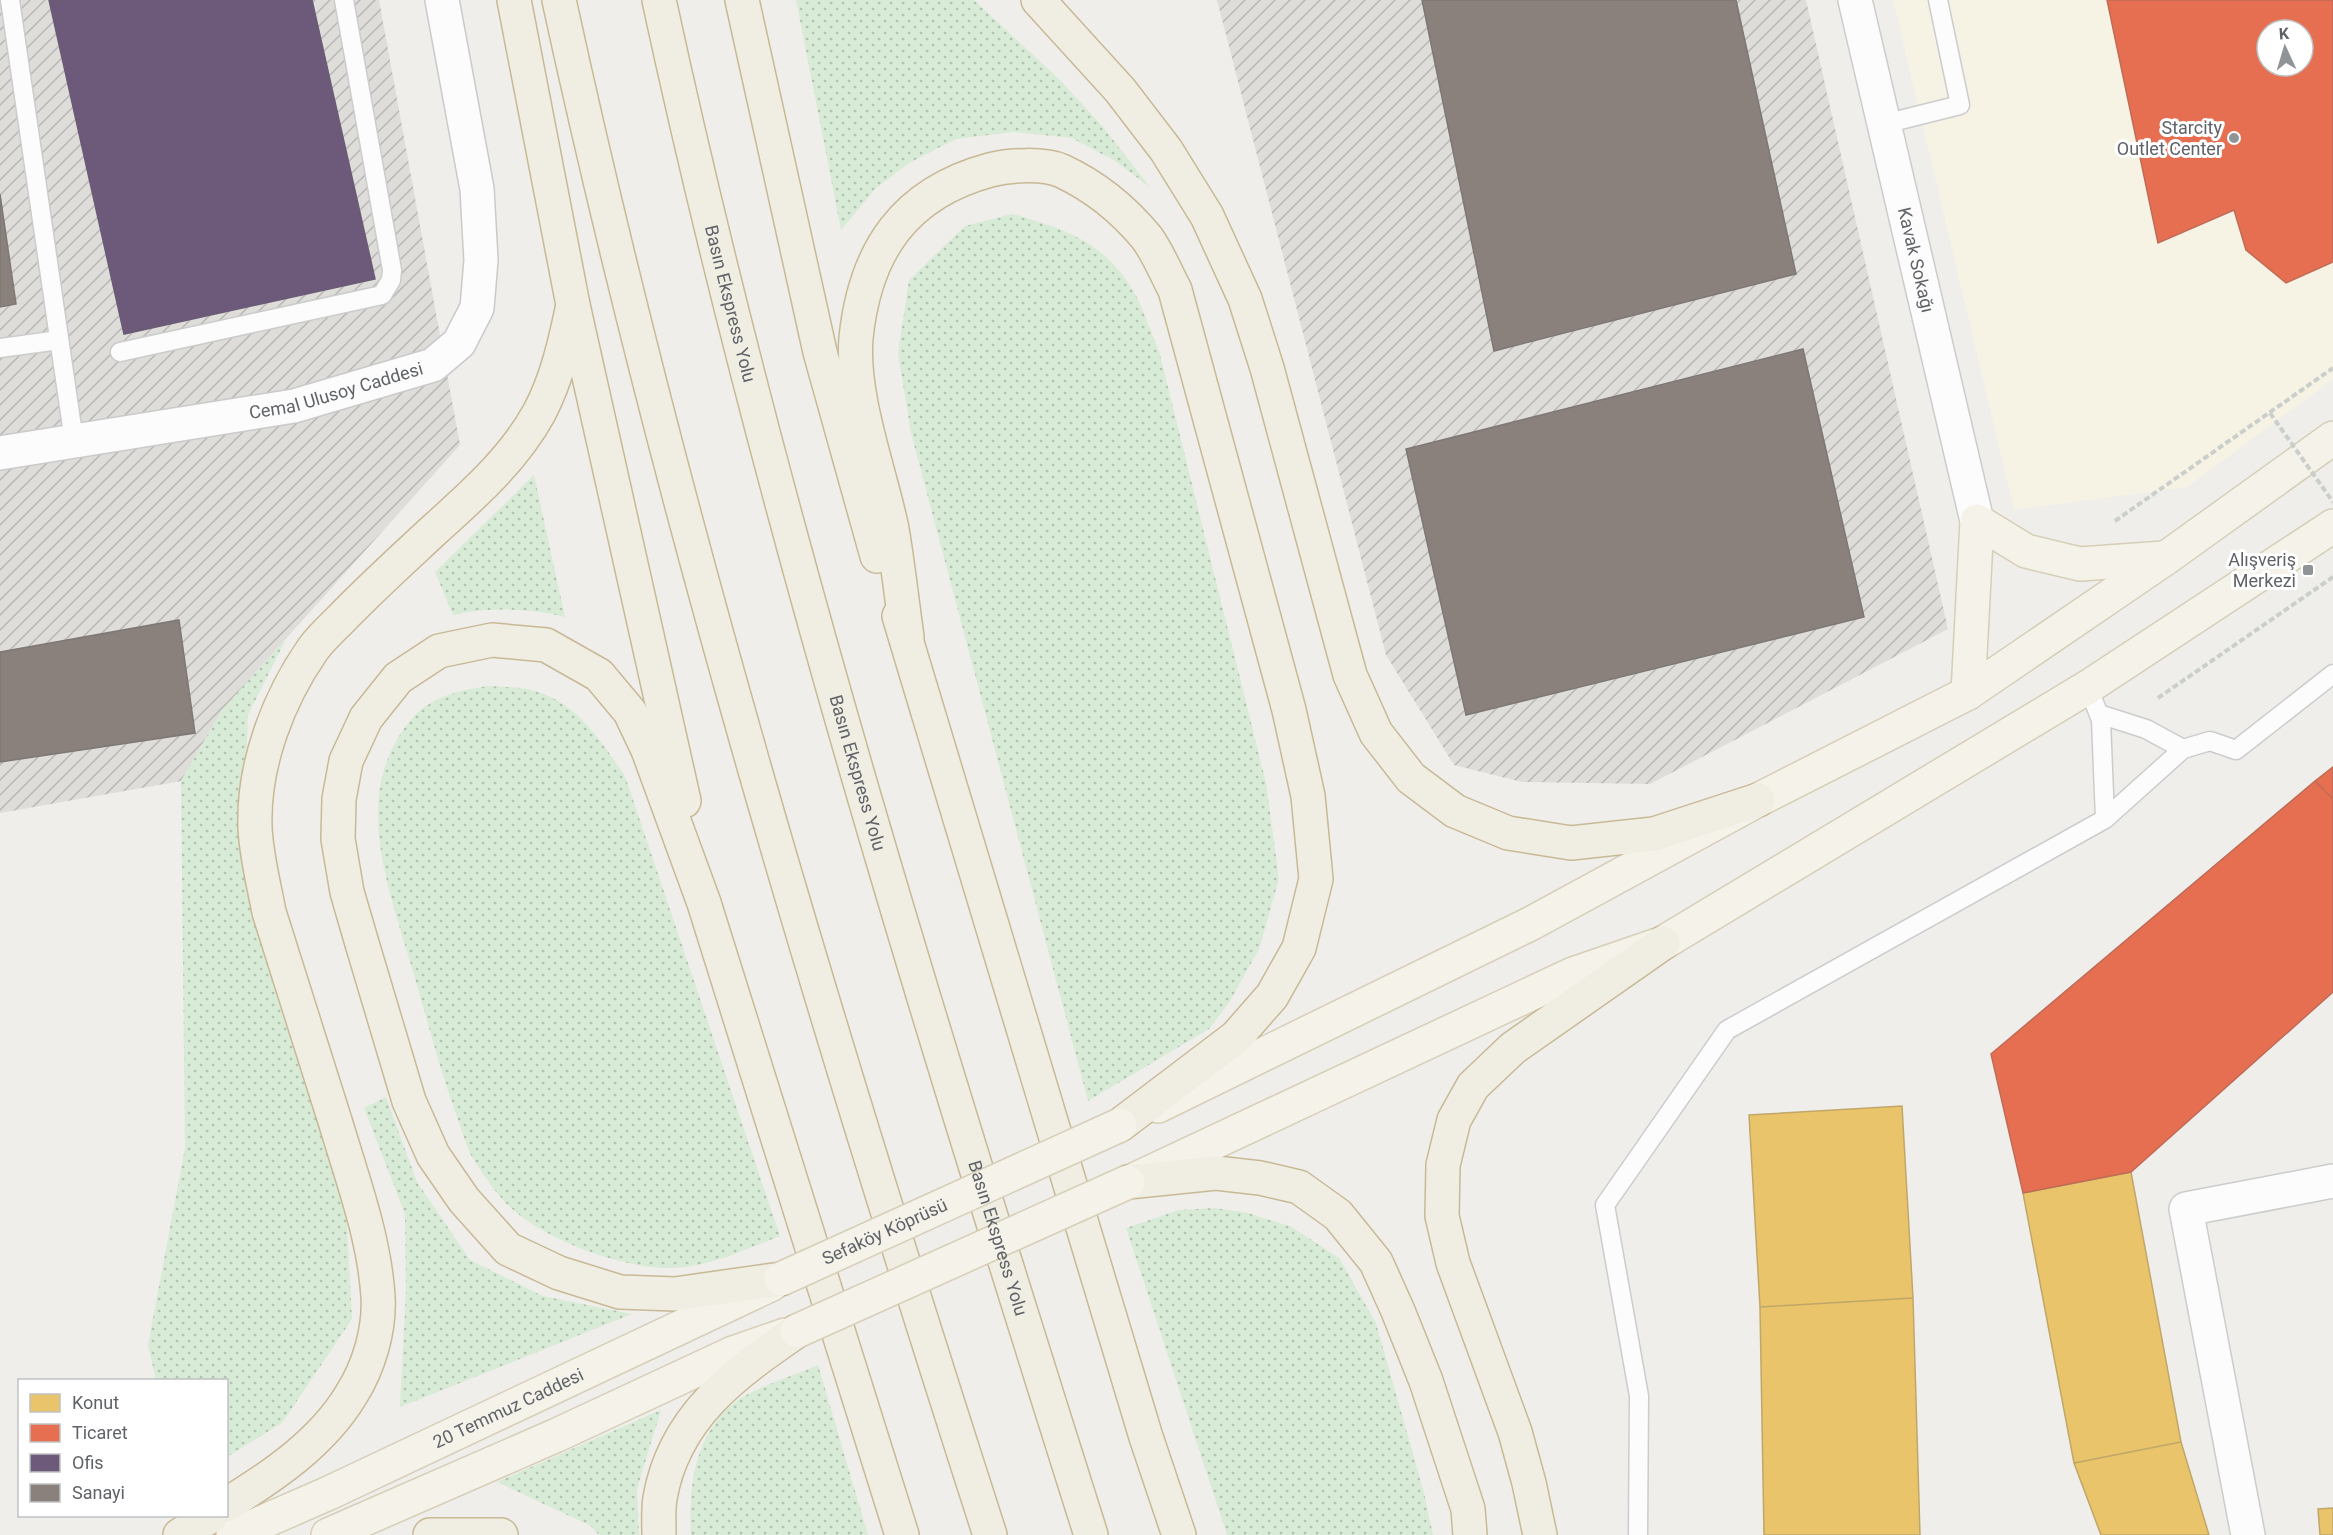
<svg xmlns="http://www.w3.org/2000/svg" width="2333" height="1535" viewBox="0 0 2333 1535" font-family="Roboto,sans-serif">
<defs>
<pattern id="industrial-furrows" width="10" height="10" patternUnits="userSpaceOnUse" patternTransform="scale(1.5)"><rect width="10" height="10" fill="#dfddda"/><path d="M-1 1l2-2M0 10L10 0M9 11l2-2" fill="none" stroke="#b8b7b5"/></pattern>
<pattern id="grass-dots" width="8" height="8" patternUnits="userSpaceOnUse" patternTransform="scale(1.5)"><rect width="8" height="8" fill="#d8ebd6"/><path d="M2 2h.1M6 6h.1" fill="none" stroke="#b2c2b1" stroke-width="1.8" stroke-linecap="round"/></pattern>
</defs>
<rect width="100%" height="100%" fill="#efeeea"/>
<!-- commercial -->
<path fill="#f7f3e4" fill-rule="evenodd" d="M1893,0H2333V379L2187,487L2014,510ZM2267,30H2303V66H2267Z"/>
<!-- industrial -->
<path fill="url(#industrial-furrows)" d="M0,0H379L460,445L222,710L181,781L0,813Z
M1217,0H1806L1948,629L1650,784L1522,782L1454,765L1386,655Z"/>
<!-- grass -->
<path fill="url(#grass-dots)" d="M796,0H974L1059,79L1103,127L1150,187L1115,161L1072,138L1014,132L956,139L909,163L875,189L841,230Z
M1012,214C1062,228 1102,241 1131,287C1143,306 1150,331 1159,351L1266,783L1279,879L1259,949L1230,1001L1209,1029L1088,1101L911,433L898,353L909,280L965,226Z
M534,475L565,617C528,608 490,607 453,615L435,572Z
M286,639L248,715L243,841L346,1206L352,1319L282,1423L227,1457L226,1380H156L148,1345L185,1148L181,781L222,710Z
M488,686C503,687 521,687 535,691C576,702 602,742 625,776L780,1236C746,1249 708,1268 671,1268C623,1269 544,1240 509,1206C498,1196 479,1169 471,1155C465,1144 462,1129 457,1117C439,1067 426,1016 411,965C392,899 359,816 392,749C416,702 439,694 488,686Z
M386,1097L417,1182L470,1260L543,1296L632,1314L400,1407L406,1291L405,1214L364,1108Z
M1215,1208L1248,1213L1292,1227L1339,1258L1376,1323L1424,1493L1433,1535H1227L1126,1228L1179,1210Z
M818,1365L868,1535H691C688,1486 695,1432 737,1401C756,1387 796,1375 818,1365Z
M661,1410L637,1489L639,1535H599L591,1526L497,1482Z"/>
<!-- homes -->
<path fill="#e9c46a" stroke="#c0a769" stroke-width="1.5" d="M1902,1106L1913,1298L1760,1307L1749,1115Z
M2131,1172L2181,1442L2074,1463L2023,1193Z
M1913,1298L1920,1535H1764L1760,1307Z
M2181,1442L2209,1535H2101L2074,1463Z
M2333,1508V1535H2320L2318,1509Z"/>
<!-- shops -->
<path fill="#e76f51" stroke="#be6b58" stroke-width="1.5" fill-rule="evenodd" d="M2107,0H2333V262L2286,283L2246,250L2234,210L2158,243ZM2267,30H2303V66H2267Z
M2333,767V799L2315,781Z
M2315,781L2333,799V992L2131,1172L2023,1193L1991,1054Z"/>
<!-- offices -->
<path fill="#6d597a" stroke="#695c75" stroke-width="1.5" d="M49,0H312L375,279L124,334Z"/>
<!-- industry -->
<path fill="#8a817c" stroke="#7d7876" stroke-width="1.5" d="M1422,0H1736L1796,274L1494,351Z
M0,194L16,304L0,307Z
M1803,349L1864,617L1466,715L1406,449Z
M179,620L195,733L0,762V652Z"/>
<g fill="none" stroke-linecap="round" stroke-linejoin="round">
<!-- service casing -->
<g stroke="#cbcccc" stroke-width="21">
<path id="service" d="M10,0L74,441
M1884,124L1960,105L1938,0
M0,348L59,340
M120,352L382,295L391,280L392,270L344,0
M2088,687L2101,720L2105,819L2183,749L2210,741L2236,750L2333,674
M2099,714L2146,729L2183,749
M1638,1535L1639,1396L1605,1205L1727,1030L2105,819"/>
</g>
<!-- minor casing -->
<g stroke="#cbcccc" stroke-width="36">
<g id="minor">
<path id="s1" d="M1855,0L1977,521"/>
<path d="M2248,1535L2186,1209L2333,1181"/>
</g>
</g>
<!-- secondary casing -->
<g stroke="#cacacb" stroke-width="36">
<g id="secondary">
<path id="s2" d="M0,453L294,406L433,365L459,343L477,308L481,260L477,189L442,0"/>
</g>
</g>
<!-- primary casing -->
<g stroke="#d7ceb8" stroke-width="36">
<g id="primary">
<path d="M1968,693L1977,521L2026,551L2080,564L2164,558"/>
<path d="M1158,1106L1532,923L1758,800L1968,693L2166,558L2333,438"/>
<path d="M1134,1180L1573,974L1663,943L2088,687L2333,526"/>
<path id="s3" d="M233,1535L329,1493L772,1284"/>
<path d="M328,1535L557,1435L733,1353L785,1335"/>
</g>
</g>
<!-- motorway casing -->
<g stroke="#c8b996" stroke-width="36">
<g id="motorway">
<path d="M514,0L573,305L684,801"/>
<path d="M559,0C672,520 827,1029 990,1535"/>
<path id="s4" d="M659,0C771,519 931,1028 1091,1535"/>
<path d="M742,0L820,352L877,556"/>
<path d="M1038,0L1120,90L1166,150L1207,216L1245,299L1267,368L1350,675L1376,733L1411,778L1455,811L1508,833L1571,843L1654,834L1758,800"/>
<path d="M899,616L1146,1437L1179,1535"/>
<path d="M907,637C902,601 898,565 892,529C880,471 851,396 856,338C865,250 905,193 990,170C1009,165 1044,163 1062,171C1094,186 1124,210 1147,238C1158,253 1166,273 1175,290L1289,710L1308,796L1316,879L1299,948L1272,996L1236,1037L1120,1125"/>
<path d="M1128,1182L1216,1173L1260,1178L1299,1187L1338,1215L1376,1262L1398,1311L1426,1381L1468,1509L1470,1535"/>
<path d="M781,1279L675,1294L620,1292L559,1273L508,1249L464,1200L433,1155L409,1101L361,940L347,892L338,839L339,799L346,761L366,718L398,678L439,651L492,640L546,645L599,675L630,712L648,750L704,903L902,1535"/>
<path d="M226,1505C273,1476 322,1443 351,1395C369,1367 380,1329 378,1296C374,1237 353,1181 336,1124C314,1054 292,983 269,912C264,885 256,855 255,827C253,765 278,699 313,649C321,638 332,628 341,619C371,588 402,560 433,531C472,496 513,460 539,413C557,379 565,343 573,305"/>
<path d="M180,1535L211,1516"/>
<path d="M430,1535H501"/>
<path d="M659,1535C659,1523 658,1510 660,1498C674,1417 734,1374 797,1331"/>
<path d="M1540,1535L1529,1483L1515,1432L1453,1263L1442,1216L1443,1165L1454,1120L1473,1086L1513,1048L1663,943"/>
</g>
</g>
<!-- path -->
<path stroke="#cacfcc" stroke-width="4" stroke-dasharray="6 3" stroke-linecap="butt" d="M2115,521L2333,368
M2158,698L2333,577"/>
<!-- service -->
<use href="#service" stroke="#fdfcfc" stroke-width="18"/>
<!-- minor -->
<use href="#minor" stroke="#fdfcfc" stroke-width="33"/>
<!-- secondary -->
<use href="#secondary" stroke="#fdfcfc" stroke-width="33"/>
<!-- primary -->
<use href="#primary" stroke="#f4f2e9" stroke-width="33"/>
<!-- motorway -->
<use href="#motorway" stroke="#f0ede3" stroke-width="33"/>
<!-- primary-bridge casing -->
<g stroke="#d7ceb8" stroke-width="36" stroke-linecap="butt">
<g id="primary-bridge">
<path id="s5" d="M781,1279L1120,1125"/>
<path d="M797,1331L1128,1182"/>
</g>
</g>
<!-- path-bridge -->
<path stroke="#cacfcc" stroke-width="4" stroke-dasharray="6 3" stroke-linecap="butt" d="M2270,413L2333,502"/>
<!-- primary-bridge -->
<use href="#primary-bridge" stroke="#f4f2e9" stroke-width="33"/>
</g>
<!-- markers -->
<g fill="#919496" stroke="#fff" stroke-width="2">
<circle cx="2234" cy="138" r="6"/>
<rect x="2302" y="564" width="12" height="12" rx="3"/>
</g>
<g text-anchor="middle" stroke-width="6" stroke-linejoin="round" paint-order="stroke">
<!-- poi labels -->
<g font-size="18" fill="#5f6368" stroke="#fff" text-anchor="end">
<text x="2222" y="134">Starcity<tspan x="2222" dy="21">Outlet Center</tspan></text>
<text x="2296" y="566">Alışveriş<tspan x="2296" dy="21">Merkezi</tspan></text>
</g>
<!-- street labels -->
<g font-size="18" fill="#5f6368" stroke="#fff">
<text dy="6" stroke="none"><textPath href="#s1" startOffset="267">Kavak Sokağı</textPath></text>
<text dy="6" stroke="none"><textPath href="#s4" startOffset="312">Basın Ekspress Yolu</textPath></text>
<text dy="6" stroke="none"><textPath href="#s2" startOffset="342">Cemal Ulusoy Caddesi</textPath></text>
<text dy="6" stroke="none"><textPath href="#s4" startOffset="798">Basın Ekspress Yolu</textPath></text>
<text dy="6" stroke="none"><textPath href="#s5" startOffset="114">Sefaköy Köprüsü</textPath></text>
<text dy="6" stroke="none"><textPath href="#s4" startOffset="1284">Basın Ekspress Yolu</textPath></text>
<text dy="6" stroke="none"><textPath href="#s3" startOffset="303">20 Temmuz Caddesi</textPath></text>
</g>
</g>
<!-- legend -->
<rect x="18" y="1379" width="210" height="138" fill="#ffffff" stroke="#bfc1c3" stroke-width="1.5"/>
<rect x="30" y="1394" width="30" height="18" fill="#e9c46a" stroke="#bfc1c3" stroke-width="1.5"/>
<text x="72" y="1409" font-size="18" fill="#5f6368">Konut</text>
<rect x="30" y="1424" width="30" height="18" fill="#e76f51" stroke="#bfc1c3" stroke-width="1.5"/>
<text x="72" y="1439" font-size="18" fill="#5f6368">Ticaret</text>
<rect x="30" y="1454" width="30" height="18" fill="#6d597a" stroke="#bfc1c3" stroke-width="1.5"/>
<text x="72" y="1469" font-size="18" fill="#5f6368">Ofis</text>
<rect x="30" y="1484" width="30" height="18" fill="#8a817c" stroke="#bfc1c3" stroke-width="1.5"/>
<text x="72" y="1499" font-size="18" fill="#5f6368">Sanayi</text>
<!-- north arrow -->
<g transform="translate(2285 48) rotate(356)"><circle r="28" fill="#ffffff" stroke="#bfc1c3" stroke-width="1.5"/>
<path d="M0-4.5L10 22L0 15L-10 22Z" fill="#919496"/>
<text y="-9" font-size="16" font-weight="bold" text-anchor="middle" fill="#5f6368">K</text>
</g>
</svg>
